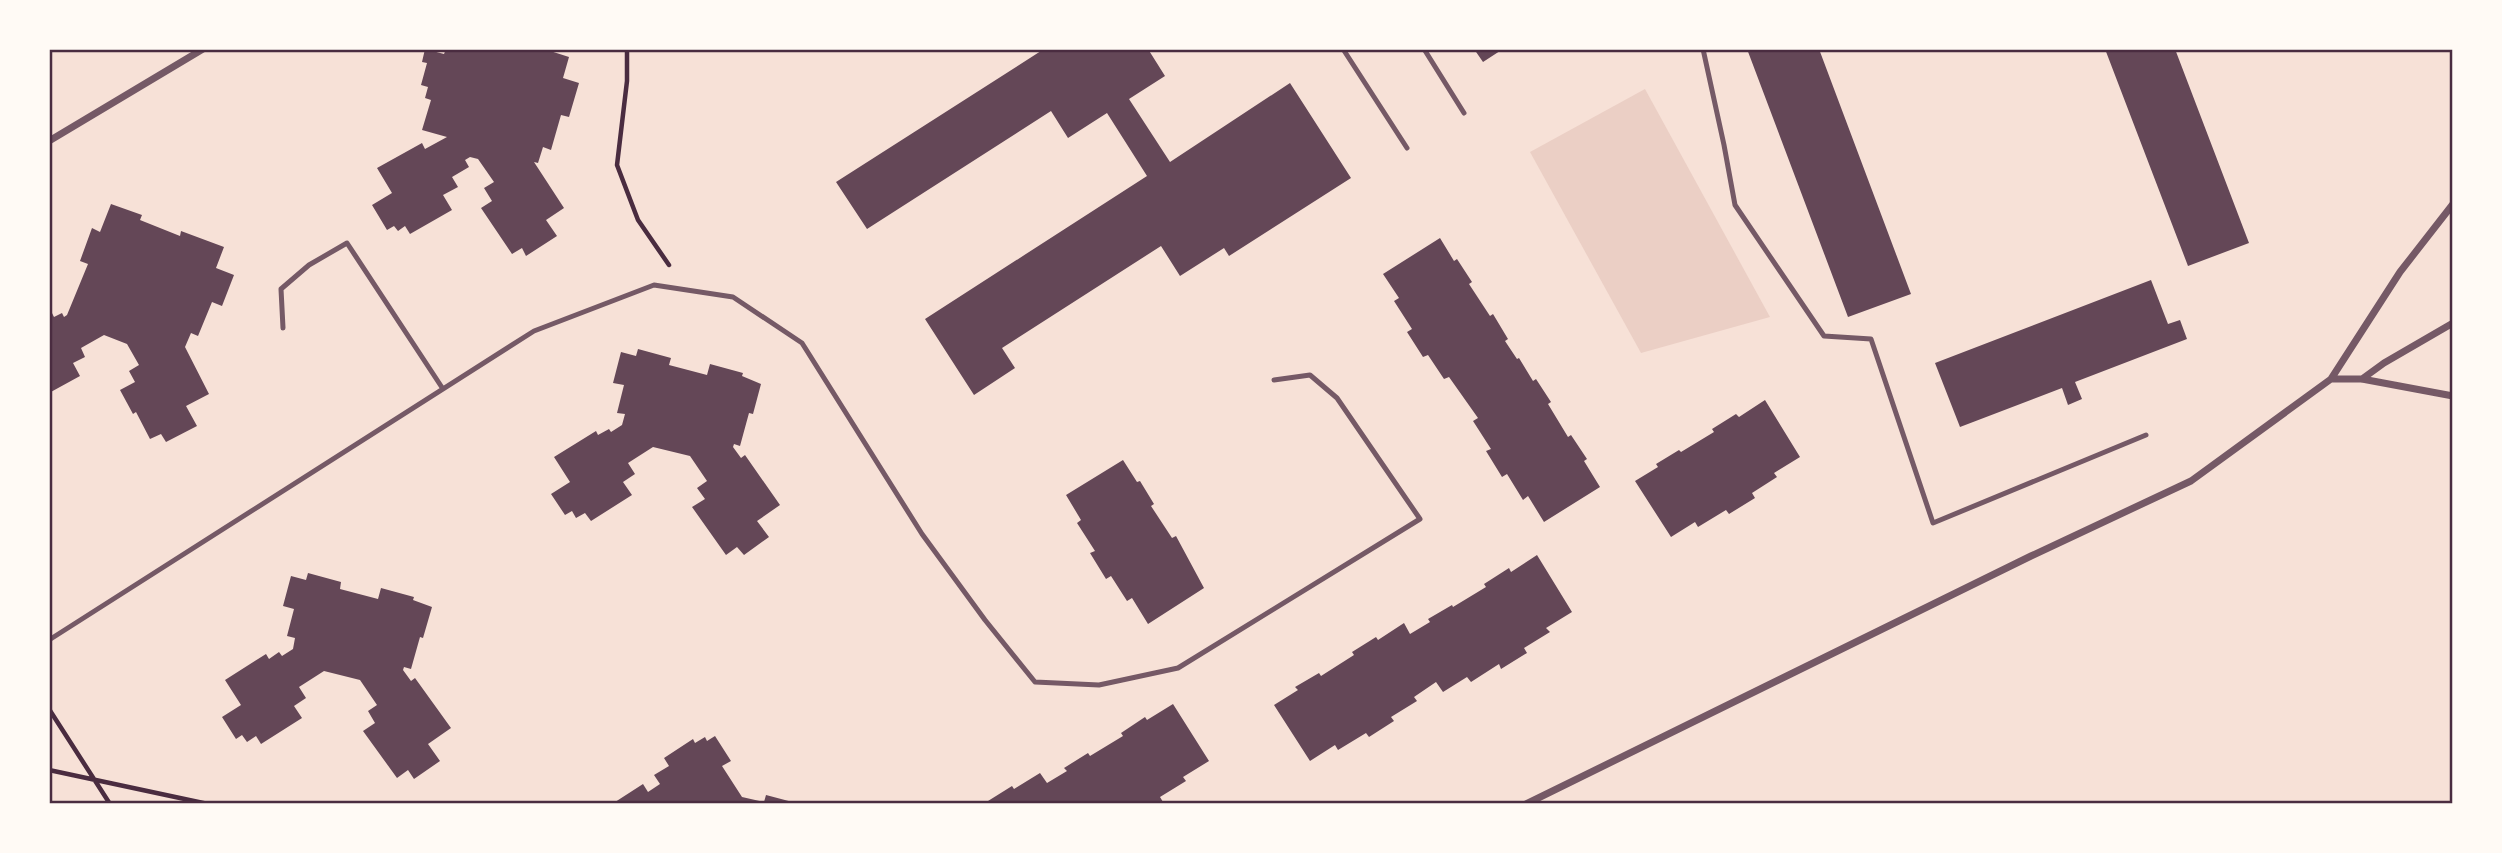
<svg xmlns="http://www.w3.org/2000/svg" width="2502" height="853" viewBox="0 0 2502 853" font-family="'Playfair Display',serif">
<rect width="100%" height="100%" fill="#f7e1d7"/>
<!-- green -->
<path fill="#ebcfc5" d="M1645,89L1770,317L1641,353L1530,152Z"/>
<!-- building -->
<path fill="#644757" d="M425,49L444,54L446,49H512L524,52L526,49H544L569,57L563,78L579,83L569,117L561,115L551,150L543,147L538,163L534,162L564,208L546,220L557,236L526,256L522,248L512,254L481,208L492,201L484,188L494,182L478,159L470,157L465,160L469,167L452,177L458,187L443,195L452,210L410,234L405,226L398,231L394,226L387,230L372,205L392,193L377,168L422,143L425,149L447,137L422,130L431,100L425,98L428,87L421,85L427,63L422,62Z
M1044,49H1148L1165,76L1129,99L1170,162L1290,83L1351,178L1229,256L1224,248L1180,276L1161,246L1002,348L1015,368L974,395L925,319L1147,176L1107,113L1068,138L1051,111L867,229L836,182Z
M1474,49H1503L1483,62Z
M1747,49H1819L1911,294L1848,317Z
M2105,49H2175L2249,243L2188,266Z
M111,204L142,215L140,220L180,236L181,231L224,247L216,268L234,275L222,306L212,302L198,336L191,333L185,347L209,394L186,406L197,426L166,442L161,434L150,439L136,412L133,414L120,390L135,382L129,371L139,365L127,344L104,335L81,348L85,357L73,363L80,376L49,393V312L51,311L54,317L62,313L64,317L67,315L88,264L80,261L92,228L100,232Z
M1440,238L1454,261L1457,259L1472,282L1469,284L1490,316L1493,314L1508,339L1505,341L1517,359L1519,358L1533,381L1536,379L1551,402L1548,404L1568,437L1571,435L1587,459L1584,461L1600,487L1544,522L1528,496L1523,500L1507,474L1502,477L1486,451L1491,449L1473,421L1478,418L1449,377L1444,379L1428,355L1423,357L1407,332L1412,329L1394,301L1399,298L1383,274Z
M2151,280L2168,324L2180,320L2187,339L2075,382L2082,399L2068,405L2062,388L1960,427L1935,363Z
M638,349L671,358L669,365L707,375L710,364L743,373L742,376L761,384L753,414L749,413L740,446L734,444L733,447L741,458L745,455L780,505L757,521L769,537L744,555L737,547L726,555L692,507L705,499L697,488L707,481L690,456L653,447L628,463L635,474L623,482L632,495L591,521L585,513L576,518L572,511L565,515L551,494L570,482L554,457L596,431L598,435L609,429L611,432L622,425L625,414L617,413L624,385L613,383L621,352L636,356Z
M1765,400L1800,457L1774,473L1777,477L1752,493L1755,498L1729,514L1726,510L1698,527L1695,522L1671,537L1635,481L1658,467L1656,464L1679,450L1681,452L1714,432L1712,429L1736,414L1739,417Z
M1123,460L1137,482L1140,481L1154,504L1151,506L1172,538L1176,536L1204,588L1148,624L1132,598L1127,601L1111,576L1106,579L1090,553L1095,551L1077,523L1081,520L1066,495Z
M1537,555L1572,612L1546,628L1550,632L1524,648L1527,653L1501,669L1499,664L1471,682L1467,677L1443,692L1436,682L1414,697L1417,701L1391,717L1394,721L1369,737L1366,733L1338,750L1335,745L1310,761L1274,705L1298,690L1295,687L1319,673L1321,676L1354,655L1352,652L1376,637L1378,640L1404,623L1410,634L1430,622L1428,619L1452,605L1453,607L1486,587L1484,584L1509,568L1511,572Z
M308,573L341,582L340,589L378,599L381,588L414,597L413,600L432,607L423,638L420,637L411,669L404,667L403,670L411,681L415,678L451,728L428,744L440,761L414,779L408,770L397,778L363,731L375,723L368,711L377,705L360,680L324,671L299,687L306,698L294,706L302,718L261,744L256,736L247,742L242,735L236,739L222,717L241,705L225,680L266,654L269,659L279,652L282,656L293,649L295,638L287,636L294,609L283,606L291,576L306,580Z
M1173,704L1209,761L1183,777L1186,781L1160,797L1163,802L1159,804H989L988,801L1012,786L1014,789L1040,773L1047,783L1067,771L1064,768L1088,753L1090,756L1123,736L1121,733L1145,717L1147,720Z
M715,736L731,761L722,766L742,797L764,802L766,795L800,804H612L643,784L648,792L660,784L654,775L669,766L664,758L693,739L695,743L705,737L707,741Z"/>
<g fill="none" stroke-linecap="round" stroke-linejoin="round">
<!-- path -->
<path stroke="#4a2c40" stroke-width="4.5" d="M627,49V81L617,165L638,220L669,265
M49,709L110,804
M49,770L208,804"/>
<!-- service -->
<path stroke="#755966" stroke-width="5" d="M1343,49L1407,148
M1424,49L1464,113
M1703,49L1724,145L1735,205L1824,336L1871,339L1933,523L2146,435
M283,328L281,289L309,265L347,243L443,389
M49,640L534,331L654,285L733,297L802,343L922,534L985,620L1035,682L1099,685L1178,668L1420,519L1337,398L1310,375L1274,380"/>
<!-- minor -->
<path stroke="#755966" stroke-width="7" d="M49,141L203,49
M2331,379H2362L2453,396
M2362,379L2384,363L2453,323
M1526,804L2031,556L2191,481L2331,379L2400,272L2453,204"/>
</g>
<!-- border -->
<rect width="2502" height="853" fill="none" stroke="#fffaf5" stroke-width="102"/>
<rect x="51" y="51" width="2400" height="751" fill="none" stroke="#4a2c40" stroke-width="2.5"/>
</svg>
